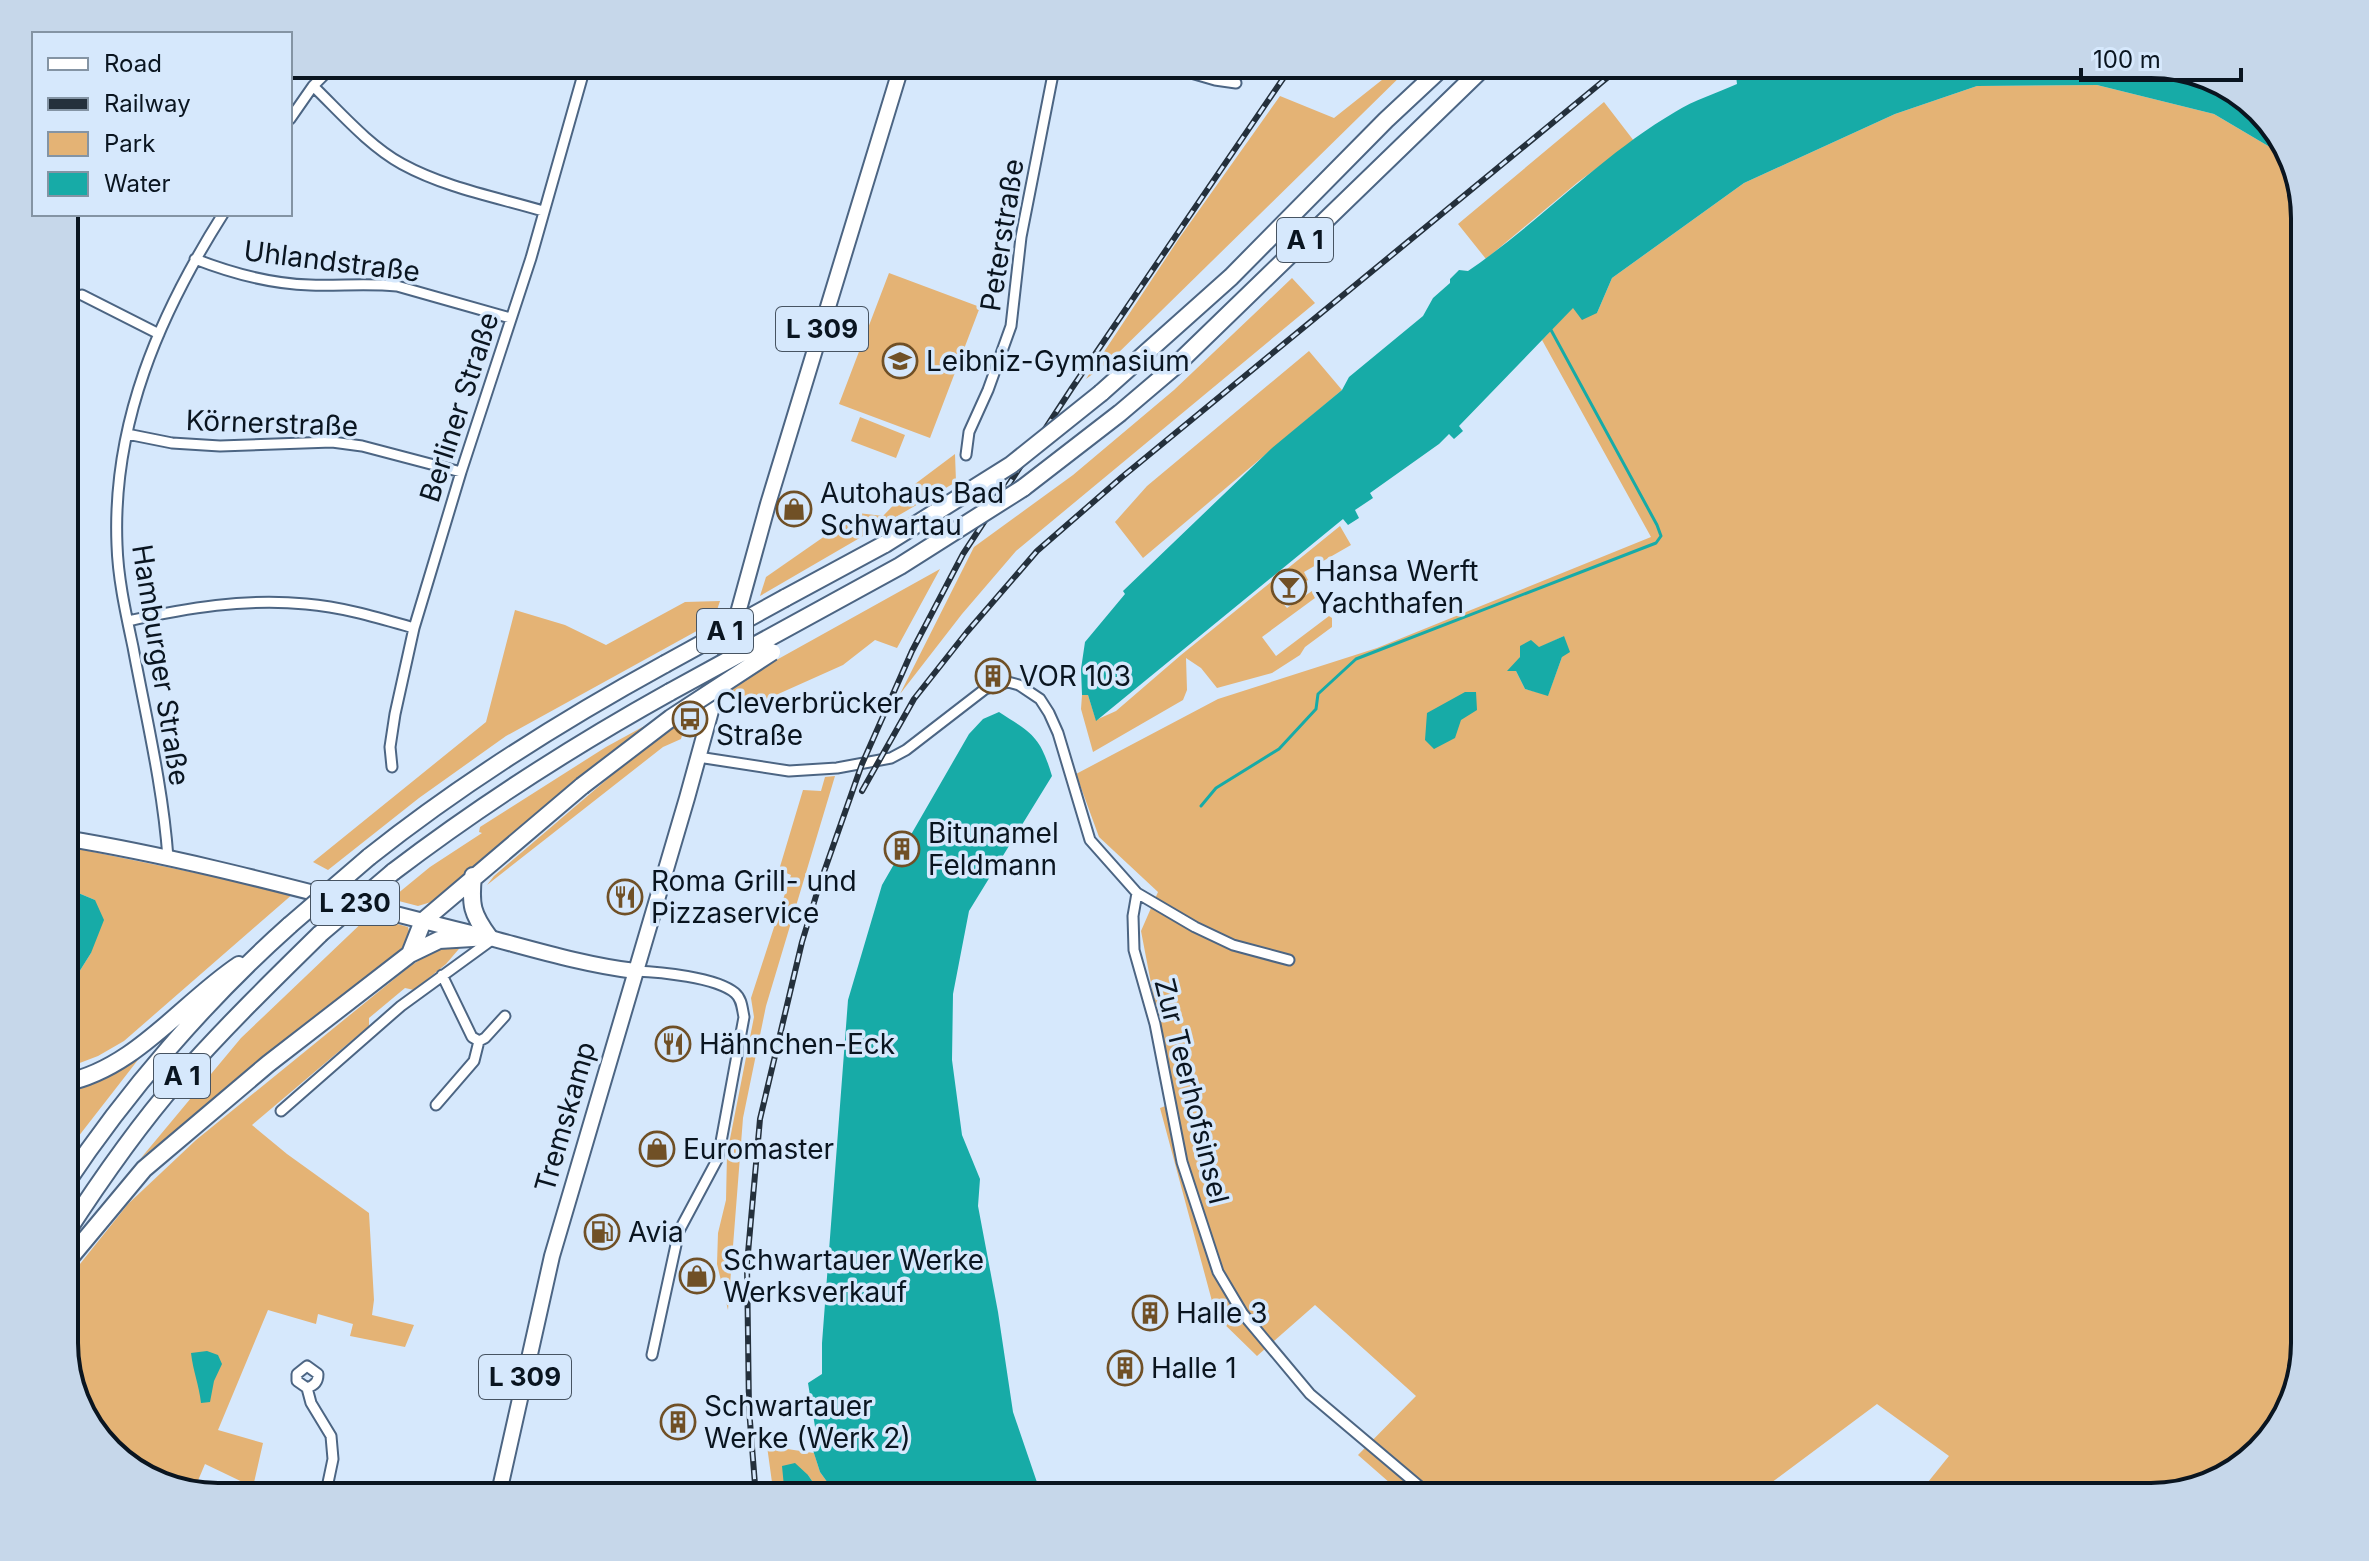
<svg xmlns="http://www.w3.org/2000/svg" width="2369" height="1561" viewBox="0 0 2369 1561" font-family="Inter,sans-serif">
<rect width="100%" height="100%" fill="#d6e8fc"/>
<!-- green -->
<path fill="#e4b375" fill-rule="evenodd" d="M1402,64H1413L1110,361L1086,379L1180,237L1280,96L1334,118Z
M2097,85L2214,114L2280,153L2290,162L2305,218V1343L2279,1428L2227,1477L2151,1497H1916L1949,1456L1877,1404L1752,1497H1406L1358,1455L1416,1396L1315,1305L1257,1356L1216,1316L1160,1108L1174,1103L1141,931L1158,892L1099,837L1076,774L1218,699L1377,648L1651,537L1542,340L1573,307L1597,313L1612,278L1744,183L1895,114L1977,86ZM1564,636L1562,657L1548,695L1525,689L1516,671L1520,657Z
M1604,102L1634,141L1578,182L1486,259L1458,224Z
M889,273L980,307L930,438L839,404Z
M1292,278L1315,303L1016,551L962,614L900,694L974,547L1073,475L1174,390Z
M1309,351L1342,390L1143,558L1115,522L1147,486Z
M860,417L905,435L896,458L851,441Z
M955,454L956,482L760,596L766,577L858,513L883,516L911,487Z
M1340,526L1351,545L1304,572L1308,580L1296,588L1295,583L1289,580L1283,584V591L1288,593L1280,600L1287,608L1312,591L1315,598L1262,637L1276,656L1329,616L1332,618V627L1305,647L1300,655L1272,673L1217,688L1201,668L1186,658L1187,690L1183,700L1093,752L1081,709L1082,695H1088L1096,720L1116,711L1181,655Z
M940,569L897,648L875,640L843,665L767,699L730,694L733,684Z
M720,601L713,622L506,736L419,798L328,870L313,862L486,722L515,610L565,625L606,645L685,602Z
M688,714L681,739L663,747L487,885L494,876L660,734Z
M648,724L441,899L418,906L391,899L430,867L482,833L479,832L480,827L606,747Z
M835,776L766,1006L743,1118L728,1310L717,1264L718,1233L726,1200L727,1154L754,1017L751,998L791,875L779,870L803,790L821,791L825,777Z
M64,846L294,893L124,1041L98,1056L64,1069V996L91,953L95,900L64,887Z
M369,916L408,927L410,936L406,948L141,1158L241,1038Z
M464,943L446,964L414,990L405,988L369,1018V1026L252,1125L287,1154L369,1213L374,1300L372,1315L414,1325L405,1347L350,1336L353,1324L318,1314L316,1324L268,1310L218,1430L263,1443L253,1487L205,1464L194,1490L133,1471L85,1420L64,1352V1284L128,1204L196,1140L409,967L439,947Z
M148,1047L64,1155V1090C97,1083 123,1068 148,1047Z
M767,1446L814,1453L820,1472L838,1497H823L808,1475L783,1484L785,1497H774Z"/>
<!-- water -->
<path fill="#17aba7" d="M1760,64H2150L2236,90L2285,142L2290,162L2280,153L2214,114L2097,85L1977,86L1895,114L1744,183L1612,278L1597,313L1582,320L1573,308L1459,426L1463,431L1454,439L1449,434L1439,444L1370,493L1373,498L1355,510L1359,518L1348,525L1343,519L1096,721L1088,695H1082L1081,669L1085,642L1125,594L1123,591L1272,448L1342,390L1349,377L1423,316L1433,298L1450,283V279L1459,270L1468,271C1540,222 1600,156 1675,112C1694,100 1717,93 1737,84L1736,76Z
M1564,636L1570,652L1562,657L1548,696L1525,689L1516,671H1507L1520,657V646L1531,640L1539,647Z
M1465,692H1476L1477,710L1461,720L1455,738L1434,749L1425,740L1427,713Z
M999,712C1033,734 1040,736 1052,776L969,911L953,994L952,1060L962,1135L980,1179L978,1206L998,1312L1013,1412L1042,1497H838L820,1472L812,1447L816,1433L808,1383L822,1374V1343L848,1000L882,885L969,734L983,719Z
M64,887L95,900L104,920L91,953L64,996Z
M207,1351L218,1355L222,1364L214,1381L210,1402L201,1403C199,1385 193,1371 191,1353Z
M795,1463L808,1475L823,1497H785L782,1466Z"/>
<g fill="none" stroke-linecap="round" stroke-linejoin="round">
<!-- stream -->
<path stroke="#17aba7" stroke-width="3" d="M1201,806L1216,788L1279,749L1316,709L1318,694L1356,659L1656,543L1661,536L1657,525L1551,330"/>
<!-- street casing -->
<g stroke="#4c6583" stroke-width="13">
<path id="street" d="M1160,64L1215,80L1236,83
M313,86C340,112 368,145 402,164C446,188 496,197 543,211
M290,119L313,86L335,64
M195,259C231,273 270,284 310,285C339,286 368,283 397,286L510,318
M82,295L159,334
M127,434L172,443L220,446L332,442L362,446L461,472
M966,455L969,432L988,390L1011,326L1021,237L1055,64
M128,621C187,608 245,598 306,604C343,607 379,618 414,628
M698,757L789,771L837,768L891,758L906,750L985,689L1008,682L1019,685L1040,699L1049,713L1058,733L1090,840L1137,893L1195,927L1233,945L1289,960
M392,767L390,747L395,714L414,628L461,472L531,258L586,64
M168,858C163,787 146,717 133,647C126,614 118,579 117,545C112,424 159,315 223,214
M1137,893L1133,916L1134,950L1155,1024L1182,1162L1218,1272L1243,1314L1310,1394L1432,1497
M635,971C660,972 716,977 735,993C742,999 742,1008 744,1017L718,1158L679,1231L652,1355
M442,975L472,1037L479,1041
M479,1041L485,1038L505,1016
M436,1105L474,1061L479,1041
M281,1111L401,1006L493,939
M307,1388C315,1385 318,1382 318,1374L307,1366L297,1374V1381L307,1388L311,1403L331,1436L333,1459L325,1497"/>
</g>
<!-- primary casing -->
<g stroke="#4c6583" stroke-width="18">
<path id="primary" d="M64,838C199,860 330,898 463,931C520,945 577,964 635,971
M498,1497L552,1256L687,798L768,504L902,64"/>
</g>
<!-- highway casing -->
<g stroke="#4c6583" stroke-width="20">
<path id="highway" d="M1101,393L1231,277L1386,120L1446,64
M1023,488L1120,413L1173,368L1487,64
M785,598L885,544
M369,857C462,783 561,721 665,664
M393,872C481,805 573,746 670,692
M473,876C470,905 472,914 489,937
M410,954L423,921L582,786
M64,1083C135,1069 182,1003 239,965
M64,1186C127,1091 206,1000 290,925
M64,1236C99,1182 137,1127 179,1079C224,1028 272,981 320,934
M64,1265L144,1169L268,1064L410,954L439,940L489,937"/>
</g>
<!-- street -->
<use href="#street" stroke="#fff" stroke-width="9"/>
<!-- primary -->
<use href="#primary" stroke="#fff" stroke-width="14"/>
<!-- highway -->
<use href="#highway" stroke="#fff" stroke-width="16"/>
<!-- rail casing -->
<g stroke="#24303c" stroke-width="6">
<path id="rail" d="M862,791L914,699L967,632L1037,551L1122,477L1624,64
M756,1497L749,1409L747,1264L760,1119L802,942L819,886L862,764L912,651L963,554L1072,388L1293,64"/>
</g>
<!-- rail -->
<use href="#rail" stroke="#d6e8fc" stroke-width="3" stroke-dasharray="9" stroke-linecap="butt"/>
<!-- highway-bridge casing -->
<g stroke="#4c6583" stroke-width="20" stroke-linecap="butt">
<path id="highway-bridge" d="M885,544L1011,465L1101,393
M665,664L785,598
M670,692L900,566L1023,488
M582,786L671,718L772,652
M290,925L369,857
M320,934L393,872"/>
</g>
<!-- highway-bridge -->
<use href="#highway-bridge" stroke="#fff" stroke-width="16"/>
</g>
<!-- icons -->
<defs>
<g id="school-ring" transform="scale(1.8)"><circle r="9.5" fill="#d6e8fc" stroke="#705026" stroke-width="1.5"/><path d="M0-5L7-2L0 1L-7-2ZM-4 1L0 2.5L4 1V4Q0 6-4 4Z" fill="#705026"/></g>
<g id="shop-ring" transform="scale(1.8)"><circle r="9.5" fill="#d6e8fc" stroke="#705026" stroke-width="1.5"/><path d="M-5-2.5h2.3a2.7 3.5 0 0 1 5.4 0H5L5.5 6h-11ZM-1.5-2.5h3a1.5 2.3 0 0 0-3 0Z" fill="#705026"/></g>
<g id="bar-ring" transform="scale(1.8)"><circle r="9.5" fill="#d6e8fc" stroke="#705026" stroke-width="1.5"/><path d="M-6-5H6L.8 .8V4.5H3.5V6h-7V4.5H-.8V.8Z" fill="#705026"/></g>
<g id="building-ring" transform="scale(1.8)"><circle r="9.5" fill="#d6e8fc" stroke="#705026" stroke-width="1.5"/><path d="M-4-6H4V6H1V3H-1V6H-4ZM-2.5-4.3h1.7v1.8h-1.7ZM.8-4.3h1.7v1.8H.8ZM-2.5-1h1.7V.8h-1.7ZM.8-1h1.7V.8H.8Z" fill="#705026"/></g>
<g id="bus-ring" transform="scale(1.8)"><circle r="9.5" fill="#d6e8fc" stroke="#705026" stroke-width="1.5"/><path d="M-5-6H5V4H4V6H2V4H-2V6H-4V4H-5ZM-3.5-4V0h7V-4ZM-3.5 1.2v1.5H-2V1.2ZM2 1.2v1.5H3.5V1.2Z" fill="#705026"/></g>
<g id="restaurant-ring" transform="scale(1.8)"><circle r="9.5" fill="#d6e8fc" stroke="#705026" stroke-width="1.5"/><path d="M-5-6h1v4h1v-4h1v4h1v-4h1v5L-1.5 .5V6h-2V.5L-5-1ZM5-6V6H3V1.5H1.5Q1.5-4 5-6Z" fill="#705026"/></g>
<g id="fuel-ring" transform="scale(1.8)"><circle r="9.5" fill="#d6e8fc" stroke="#705026" stroke-width="1.5"/><path d="M-5.5-6h7V0h2V4h1.3V-2.5L3-4.5l.8-.8L6-3V5H2.5V1h-1V6h-7ZM-4.2-4.7v3.2H.2V-4.7Z" fill="#705026"/></g>
</defs>
<g fill-rule="evenodd">
<use href="#school-ring" x="900" y="361"/>
<use href="#shop-ring" x="794" y="509"/>
<use href="#bar-ring" x="1289" y="587"/>
<use href="#building-ring" x="993" y="676"/>
<use href="#bus-ring" x="690" y="719"/>
<use href="#building-ring" x="902" y="849"/>
<use href="#restaurant-ring" x="625" y="897"/>
<use href="#restaurant-ring" x="673" y="1044"/>
<use href="#shop-ring" x="657" y="1149"/>
<use href="#fuel-ring" x="602" y="1232"/>
<use href="#shop-ring" x="697" y="1276"/>
<use href="#building-ring" x="1150" y="1313"/>
<use href="#building-ring" x="1125" y="1368"/>
<use href="#building-ring" x="678" y="1422"/>
</g>
<g text-anchor="middle" stroke-width="7" stroke-linejoin="round" paint-order="stroke">
<!-- shield labels -->
<g fill="#d6e8fc" stroke="#475462" stroke-width="2">
<rect x="1277" y="218" width="56" height="44" rx="6"/>
<rect x="776" y="307" width="92" height="44" rx="6"/>
<rect x="697" y="609" width="56" height="44" rx="6"/>
<rect x="311" y="881" width="88" height="44" rx="6"/>
<rect x="154" y="1054" width="56" height="44" rx="6"/>
<rect x="479" y="1355" width="92" height="44" rx="6"/>
</g>
<g font-size="26" font-weight="bold" fill="#0a1520">
<text x="1305" y="249">A 1</text>
<text x="822" y="338">L 309</text>
<text x="725" y="640">A 1</text>
<text x="355" y="912">L 230</text>
<text x="182" y="1085">A 1</text>
<text x="525" y="1386">L 309</text>
</g>
<!-- street labels -->
<g font-size="28" fill="#0a1520" stroke="#d6e8fc">
<text transform="translate(1002 235) rotate(-81)" y="10">Peterstraße</text>
<text transform="translate(332 261) rotate(7)" y="10">Uhlandstraße</text>
<text transform="translate(459 407) rotate(-72)" y="10">Berliner Straße</text>
<text transform="translate(272 423) rotate(2)" y="10">Körnerstraße</text>
<text transform="translate(161 665) rotate(81)" y="10">Hamburger Straße</text>
<text transform="translate(1192 1091) rotate(76)" y="10">Zur Teerhofsinsel</text>
<text transform="translate(565 1117) rotate(-74)" y="10">Tremskamp</text>
</g>
<!-- poi labels -->
<g font-size="28" fill="#0a1520" stroke="#d6e8fc" text-anchor="start">
<text x="926" y="371">Leibniz-Gymnasium</text>
<text x="820" y="503">Autohaus Bad<tspan x="820" dy="32">Schwartau</tspan></text>
<text x="1315" y="581">Hansa Werft<tspan x="1315" dy="32">Yachthafen</tspan></text>
<text x="1019" y="686">VOR 103</text>
<text x="716" y="713">Cleverbrücker<tspan x="716" dy="32">Straße</tspan></text>
<text x="928" y="843">Bitunamel<tspan x="928" dy="32">Feldmann</tspan></text>
<text x="651" y="891">Roma Grill- und<tspan x="651" dy="32">Pizzaservice</tspan></text>
<text x="699" y="1054">Hähnchen-Eck</text>
<text x="683" y="1159">Euromaster</text>
<text x="628" y="1242">Avia</text>
<text x="723" y="1270">Schwartauer Werke<tspan x="723" dy="32">Werksverkauf</tspan></text>
<text x="1176" y="1323">Halle 3</text>
<text x="1151" y="1378">Halle 1</text>
<text x="704" y="1416">Schwartauer<tspan x="704" dy="32">Werke (Werk 2)</tspan></text>
</g>
</g>
<!-- crop -->
<path d="M0 0H2369V1561H0ZM218 78H2151A140 140 0 0 1 2291 218V1343A140 140 0 0 1 2151 1483H218A140 140 0 0 1 78 1343V218A140 140 0 0 1 218 78Z" fill="#c6d7ea" fill-rule="evenodd"/>
<path fill="none" stroke="#0a1520" stroke-width="4" d="M218 78H2151A140 140 0 0 1 2291 218V1343A140 140 0 0 1 2151 1483H218A140 140 0 0 1 78 1343V218A140 140 0 0 1 218 78Z"/>
<!-- legend -->
<rect x="32" y="32" width="260" height="184" fill="#d6e8fc" stroke="#8494a4" stroke-width="2"/>
<rect x="48" y="58" width="40" height="12" fill="#ffffff" stroke="#8494a4" stroke-width="2"/>
<text x="104" y="72" font-size="24" fill="#0a1520">Road</text>
<rect x="48" y="98" width="40" height="12" fill="#24303c" stroke="#8494a4" stroke-width="2"/>
<text x="104" y="112" font-size="24" fill="#0a1520">Railway</text>
<rect x="48" y="132" width="40" height="24" fill="#e4b375" stroke="#8494a4" stroke-width="2"/>
<text x="104" y="152" font-size="24" fill="#0a1520">Park</text>
<rect x="48" y="172" width="40" height="24" fill="#17aba7" stroke="#8494a4" stroke-width="2"/>
<text x="104" y="192" font-size="24" fill="#0a1520">Water</text>
<!-- scale -->
<path d="M2081 68v12h160v-12" fill="none" stroke="#0a1520" stroke-width="4"/>
<text x="2093" y="68" font-size="24" fill="#0a1520" stroke="#d6e8fc" stroke-width="6" paint-order="stroke">100 m</text>
</svg>
